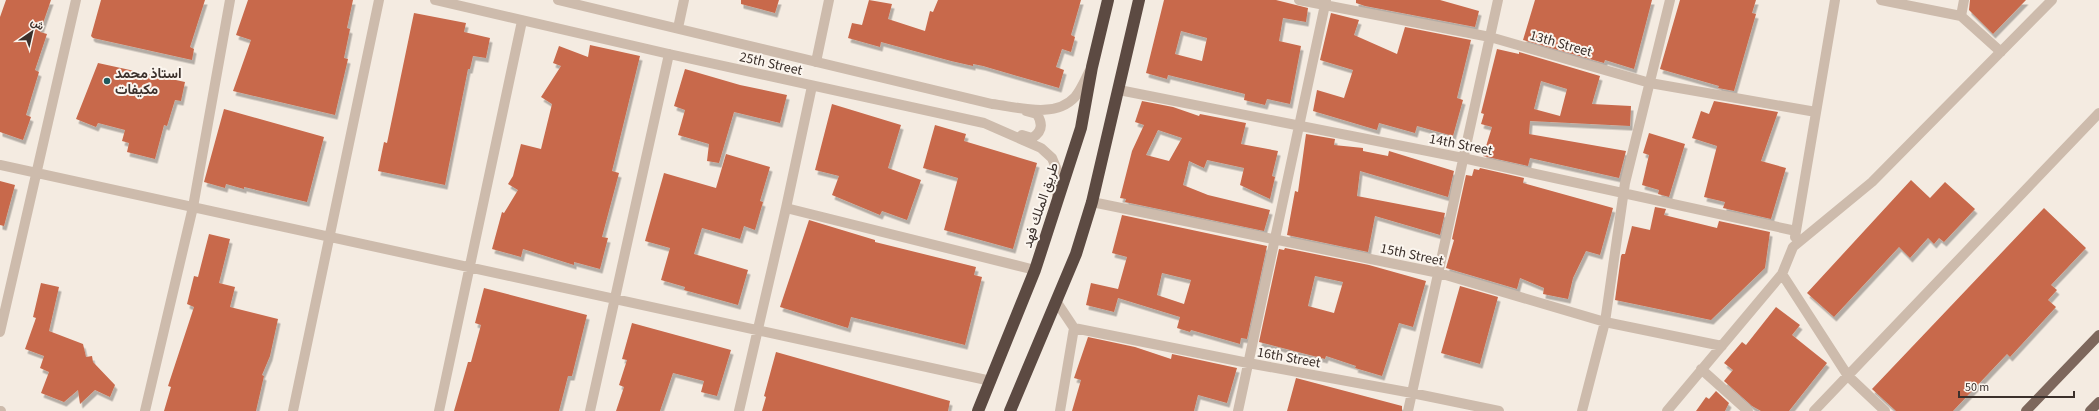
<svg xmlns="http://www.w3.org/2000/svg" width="2099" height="411" viewBox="0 0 2099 411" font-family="'Source Sans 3',Vazirmatn,sans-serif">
<defs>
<filter id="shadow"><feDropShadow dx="2.5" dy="4.5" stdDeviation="0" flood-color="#0004"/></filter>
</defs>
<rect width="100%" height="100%" fill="#f4ebe1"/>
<!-- building -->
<path fill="#c8694b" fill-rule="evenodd" filter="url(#shadow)" d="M6,0H51L40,32L47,34L35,70L39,72L26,115L31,117L23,140L0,132V17Z
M101,0H205L190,47L194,49L192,60L93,38L91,36Z
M248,0H353L347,28L350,29L344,58L348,59L335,115L233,91L251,40L236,35Z
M741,0H779L775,13L741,4Z
M869,0L892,4L888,19L925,31L930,11L933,12L938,0H1081L1071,35L1075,37L1071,52L1062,49L1056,67L1064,70L1059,88L983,66L973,64V66L951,61L881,42L880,47L848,38L852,23L862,25Z
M1164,0H1276L1308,8L1306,22L1283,18L1279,41L1301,46L1290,104L1267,99L1265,105L1244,100L1245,94L1168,75L1167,79L1146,73ZM1181,31L1207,38L1202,61L1175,54Z
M1356,0H1440L1479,11L1475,27L1365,6L1356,3Z
M1535,0H1652L1634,69L1605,60L1604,63L1523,40Z
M1680,0H1756L1752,13L1756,14L1734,91L1718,88L1719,86L1660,69Z
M1970,0H2026L1993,34L1969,10Z
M414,13L466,23L464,32L490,38L486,58L473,56L470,69H468L445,185L378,171L384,142L387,143Z
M1331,13L1359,20L1354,35L1397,54L1405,27L1471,40L1457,98L1463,100L1453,136L1417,126L1415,133L1379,123L1377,130L1313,111L1317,90L1344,98L1353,70L1320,60Z
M590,45L640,56L612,171L619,173L602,237L608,238L600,269L574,262V265L523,249L521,257L492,249L502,212L504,213L518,190L508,184L513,176L521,144L541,149L552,104L541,97L561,66L553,63L559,46L588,57Z
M1497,49L1519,54V52L1600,76L1592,104L1631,106L1630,126L1530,121L1529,134L1626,151L1619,178L1530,158L1528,166L1483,156L1492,127L1481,124L1484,114L1481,113ZM1541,81L1567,89L1560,116L1534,109Z
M98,63L185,82L181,101L175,100L167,126L164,125L155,159L127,152L129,143L122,141L125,130L98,123L96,127L76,119Z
M685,69L740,85L787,95L780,123L734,112L719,163L707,161L709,144L678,135L685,110L674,106Z
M1142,101L1173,107L1199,116L1200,114L1246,123L1241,144L1278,151L1272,176L1275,177L1270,199L1240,185L1244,168L1207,160L1204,168L1189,161L1183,185L1208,195L1270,210L1264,231L1125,202L1126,199L1120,198L1132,151L1144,125L1135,122ZM1158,130L1182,138L1169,161L1146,155Z
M1714,101L1778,112L1761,161L1786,168L1771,219L1723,208L1725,202L1704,197L1717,146L1692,138L1701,111L1709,114Z
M832,104L901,125L888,168L921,180L907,220L882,211L880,215L832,195L839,176L815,170Z
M224,109L324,137L307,202L244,187V189L226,184L225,188L204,182Z
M935,125L966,134L964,141L1037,163L1013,249L944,230L958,178L923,168Z
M1649,133L1685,144L1669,197L1658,194L1659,190L1642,185L1649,155L1643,153Z
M1306,134L1335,139L1334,145L1363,148V151L1388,156L1389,151L1454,171L1448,197L1360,171L1357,196L1445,213L1440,235L1375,216L1368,252L1287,235L1295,191L1298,192Z
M726,154L770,167L760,201L763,202L755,230L744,226L740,239L702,228L694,254L748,270L738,305L684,290L685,287L661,280L670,248L645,241L664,173L716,188Z
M1480,168L1524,178L1523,183L1613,208L1600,255L1586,251L1573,278L1568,299L1543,294L1544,288L1520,278L1517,289L1446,268L1454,240L1452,239L1466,175L1472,176L1474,169L1479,170Z
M1911,180L1930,198L1945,182L1975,209L1944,242L1939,238L1934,244L1928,238L1910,258L1899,247L1834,317L1807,293Z
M0,181L15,185L4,226L0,225Z
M1655,207L1666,209L1664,215L1717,228L1719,221L1770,232L1765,268L1711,320L1615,300L1621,256L1622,254H1625L1632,226L1650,230Z
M2044,208L2086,248L2051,285L2057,290L2048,300L2056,307L2010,357L2007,354L1953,411H1896L1872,389Z
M1122,215L1267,246L1247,339L1241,338L1240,344L1191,330L1190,332L1177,328L1180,317L1118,298L1114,312L1086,305L1091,283L1118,289L1127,257L1112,253ZM1162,273L1191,280L1184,304L1157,295Z
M809,220L875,240V242L976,267L974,275L982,277L965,345L851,317L848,328L780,307Z
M209,234L230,239L219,283L235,287L230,307L278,319L270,356L262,375L264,376L256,411H164L171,387L168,386L194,307L187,304L194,276L198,277Z
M1285,248L1369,265L1426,281L1413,327L1399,323L1382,376L1355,368L1356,366L1326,356L1325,359L1259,342L1279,249L1284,250ZM1315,276L1343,282L1334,313L1308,306Z
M41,283L59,287L49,331L83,344L86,357L92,356L93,362L115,385L110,397L95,390L80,404L78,390L64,402L41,393L49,372L40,368L44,356L25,349L36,318L33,317Z
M1460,286L1498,297L1480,364L1441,353Z
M484,288L587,315L572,376H568L559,411H454L468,362H471L481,325L475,323Z
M1776,307L1800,325L1792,335L1827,363L1789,411H1761L1752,406L1724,381L1733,370L1724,363L1742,342L1746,345Z
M632,323L731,350L717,396L701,392L704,381L673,373L660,411H616L624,387L619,385L627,360L622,359Z
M1088,337L1135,347L1171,359L1172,354L1237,368L1227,403L1198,395L1194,411H1072L1081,380L1074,378Z
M776,352L950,401L948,411H762L766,397L764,396Z
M1296,378L1402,406V411H1287Z
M1716,391L1729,403L1725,411H1696L1706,397L1709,399Z"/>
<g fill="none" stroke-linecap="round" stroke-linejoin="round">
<!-- minor -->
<path stroke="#cdbbac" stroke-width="10" d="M435,0L669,54L984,123L1041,148L1052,158L1057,170V195
M558,0L992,104C1018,107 1055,119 1075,97C1081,90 1085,80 1089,72
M1299,0L1490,37L1650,83L1816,112
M1881,0L1961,16L2001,52
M1961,16L1964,0
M678,28L684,0
M816,62L829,0
M1119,90L1463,158L1796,231
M1022,135L1032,138C1042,132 1043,124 1037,114L1026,111
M0,165L991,381
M1092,202L1439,273L1605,322L1722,346
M786,208L1035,270
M1795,237L1835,0
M1782,274L1848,376L1885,411
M1056,301L1074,328L1060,411
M1074,328L1248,363L1412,393L1499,411
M0,332L76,0
M1701,369L1748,411
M0,411H1
M145,411L193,207L230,0
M293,411L379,0
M439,411L522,21
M590,411L669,54
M739,411L786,208L812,86
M1238,411L1326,0
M1408,411L1498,0
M1582,411L1605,322L1625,183L1670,0
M1667,411L1782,274L1793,247L1872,182L2052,0
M1814,411L2099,113"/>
<!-- primary -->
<path stroke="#7d675c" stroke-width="10" d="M2026,411L2099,335
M2090,411L2099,402"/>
<!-- motorway -->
<path stroke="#5c4a42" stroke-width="12" d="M978,411L1035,270L1081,128L1092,67L1108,0
M1010,411L1076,254L1092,202L1139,0"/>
</g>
<!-- markers -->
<circle fill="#1f5a5e" stroke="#fbf5ee" stroke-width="1.5" cx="107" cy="81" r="4"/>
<g text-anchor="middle" stroke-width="4" stroke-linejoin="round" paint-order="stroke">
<!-- street labels -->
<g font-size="14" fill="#3b302b" stroke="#fbf5ee">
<text transform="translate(1561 43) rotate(16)" y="5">13th Street</text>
<text transform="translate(771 63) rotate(13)" y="5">25th Street</text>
<text transform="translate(1461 144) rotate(11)" y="5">14th Street</text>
<text transform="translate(1040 205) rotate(-72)" y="5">طريق الملك فهد</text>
<text transform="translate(1412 254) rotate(12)" y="5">15th Street</text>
<text transform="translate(1289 357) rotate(10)" y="5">16th Street</text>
</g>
<!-- poi labels -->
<g font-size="14" font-weight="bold" fill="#3b302b" stroke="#fbf5ee" text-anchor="start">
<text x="115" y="78">استاذ محمد<tspan x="115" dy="16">مكيفات</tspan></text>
</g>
</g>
<!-- north arrow -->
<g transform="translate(32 32) rotate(34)" stroke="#fbf5ee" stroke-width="3" paint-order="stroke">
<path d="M0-3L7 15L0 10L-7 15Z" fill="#3b302b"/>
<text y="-6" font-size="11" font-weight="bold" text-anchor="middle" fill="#3b302b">ش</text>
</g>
<!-- scale -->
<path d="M1959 391v6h115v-6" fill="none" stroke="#3b302b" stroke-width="2"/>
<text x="1965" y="391" font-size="12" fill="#3b302b" stroke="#fbf5ee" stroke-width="3" paint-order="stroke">50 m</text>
</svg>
